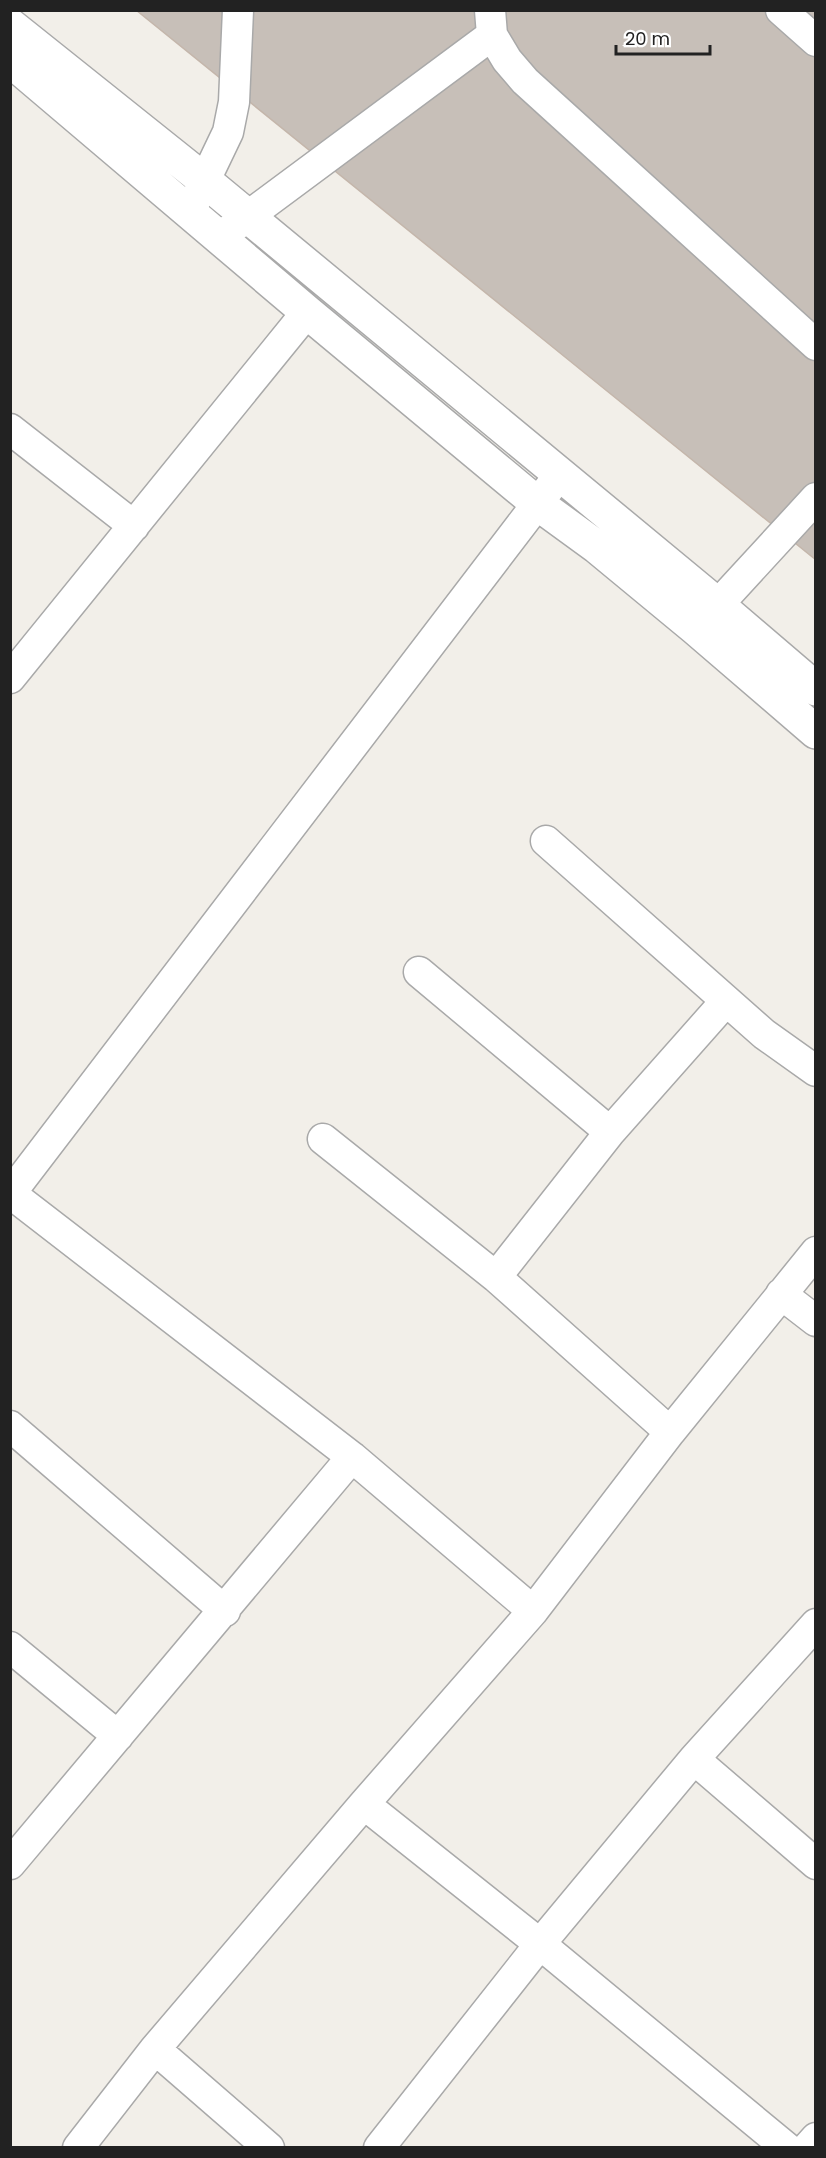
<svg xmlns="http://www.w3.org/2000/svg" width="826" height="2158" viewBox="0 0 826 2158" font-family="Poppins,sans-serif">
<rect width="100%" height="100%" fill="#f2efe9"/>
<!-- building -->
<path fill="#c7bfb8" stroke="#c4b6ab" stroke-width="1.5" d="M136,10H816V560Z"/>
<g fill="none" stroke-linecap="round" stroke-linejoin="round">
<!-- minor casing -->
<g stroke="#a9a9a9" stroke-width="33">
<path id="minor" d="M490,10L492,35L507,60L525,81L816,345
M781,10L816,41
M194,203L228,132L234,102L238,10
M220,237L492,35
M10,429L134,526
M702,622L816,498
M10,678L307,312
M546,841L764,1034L816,1071
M419,972L610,1132
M323,1139L496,1277L670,1432
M10,1193L352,1457L533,1611
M10,1194L560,474
M496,1277L610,1132L726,1001
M781,1294L816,1321
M10,1426L225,1611
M10,1647L118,1736
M694,1759L816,1864
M364,1804L540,1944L787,2148
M10,1864L352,1457
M155,2049L269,2148
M78,2148L155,2049L364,1804L533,1611L670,1432L816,1252
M379,2148L540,1944L694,1759L816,1624
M807,2148L816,2138"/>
</g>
<!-- tertiary casing -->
<g stroke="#a9a9a9" stroke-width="36">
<path id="tertiary" d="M10,25L204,180L718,605L816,689
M10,60L307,312L538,504L597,547L695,628L816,732"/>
</g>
<!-- minor -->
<use href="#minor" stroke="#fff" stroke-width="30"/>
<!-- tertiary -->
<use href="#tertiary" stroke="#fff" stroke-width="33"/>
</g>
<!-- border -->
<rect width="826" height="2158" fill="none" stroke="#222222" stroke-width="24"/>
<!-- scale -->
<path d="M616 45v9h94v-9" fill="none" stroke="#222222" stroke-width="3"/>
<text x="625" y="45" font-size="18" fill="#222222" stroke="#ffffff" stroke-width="4.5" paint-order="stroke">20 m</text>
</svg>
